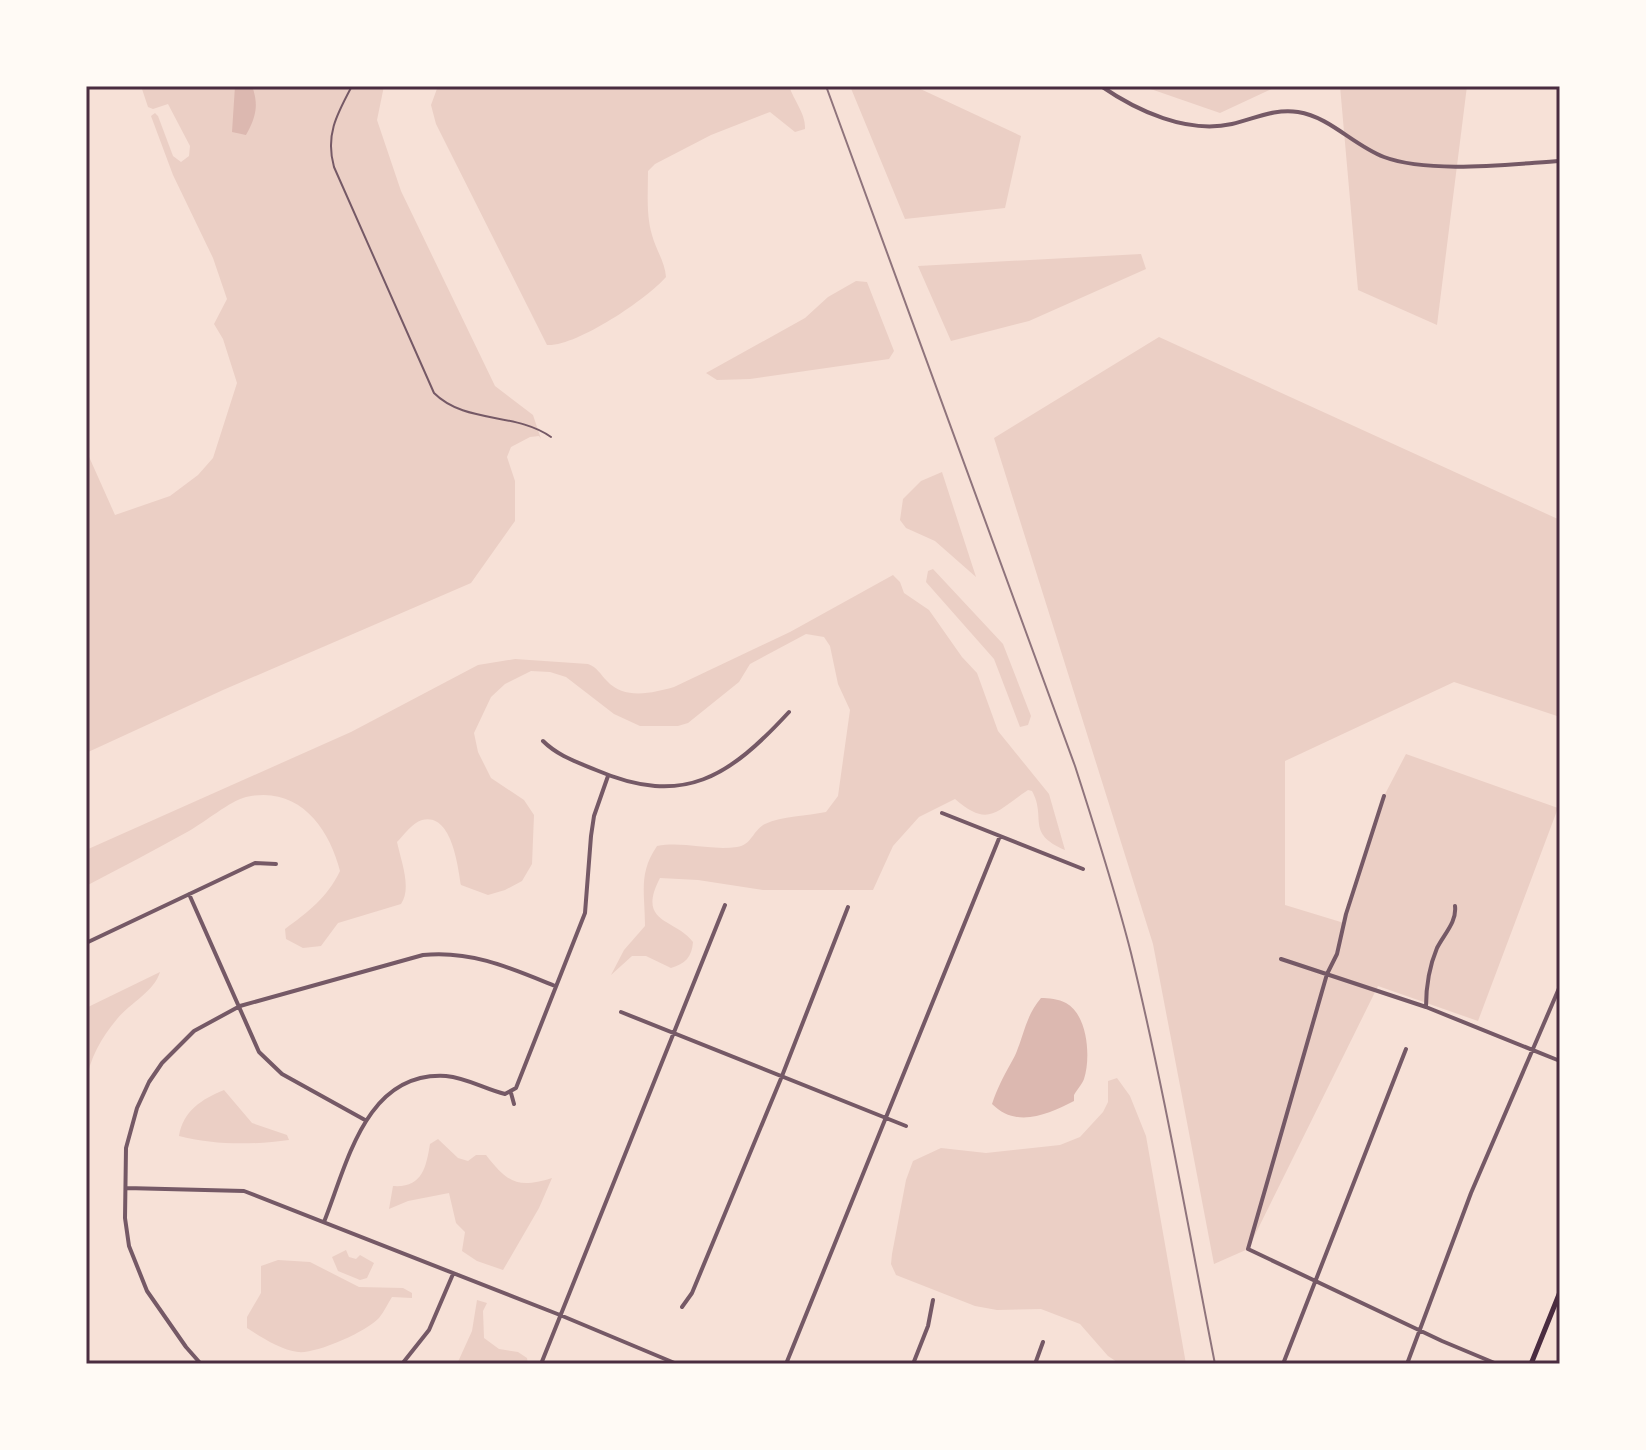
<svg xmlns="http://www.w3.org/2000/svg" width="1646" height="1450" viewBox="0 0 1646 1450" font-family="'PT Serif',serif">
<rect width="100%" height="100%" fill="#f7e1d7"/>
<!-- green -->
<path fill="#ebcfc5" d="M141,86H384L377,120L401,191L495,386L533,415L541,439L539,436L530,437L511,447L507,457L515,481V521L471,583L223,690L86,753V450L115,515L170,496L198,475L213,458L237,383L223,339L214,324L227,299L213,258L173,175L151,116L155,113L158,116L173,156L181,162L189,156L190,146L168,104L153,109L148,107Z
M438,86H789C794,101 806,114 805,129L795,132L770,112L711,135L655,164L648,171C648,192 646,215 652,235C656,250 665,262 666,277C647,299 576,347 547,345L436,124L431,105Z
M850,86H914L1021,136L1005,208L905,219Z
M1142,86H1278L1220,113Z
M1340,86H1467L1437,325L1358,290Z
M1141,254L1146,269L1029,321L951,341L918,266Z
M856,281L867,282L894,351L889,359L750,379L717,380L706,373L805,318L828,297Z
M1159,337L1560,520V717L1454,682L1285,761V905L1344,923L1384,796L1406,754L1558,808L1478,1021L1378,986L1248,1249L1214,1264L1153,944L994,438Z
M942,472L976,577L935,541L906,528L900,520L903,499L921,481Z
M933,569L1003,644L1031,716L1028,725L1020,727L994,659L926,582L928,571Z
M893,575L900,582L904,593L929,610L962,657L977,673L998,731L1049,794L1065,850C1025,833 1047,818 1032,791L1028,790C995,812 989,828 955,799L919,817L893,846L873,890H763L698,880L660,878C636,924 675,918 693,942C692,957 685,964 671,968L646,956H632L611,975L624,950L645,926C645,893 638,874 657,846C684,841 710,851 737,847C752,845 753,830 765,824C782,816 807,816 826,812L838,796L850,710L838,684L830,646L824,637L806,634L750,664L739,682L688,723L678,726H640L614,714L566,677L550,672L531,671L505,684L491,697L474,733L478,752L491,778L524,800L534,815L532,864L522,881L505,890L488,895L461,885C458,867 452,812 422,820C412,823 404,835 397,842C401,861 412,888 401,904L338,923L321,946L303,948L286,939L285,929C308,912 327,898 340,871C329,827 298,785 246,797C230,801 205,822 189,831C155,850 120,868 86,886V850L351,732L478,665L515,659L588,664C598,668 600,674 607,681C624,700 653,693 674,687L790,632Z
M160,972C154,992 130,1003 117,1019C101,1038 90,1058 86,1082V1008Z
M1117,1078L1130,1096L1146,1136L1186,1364H1120L1108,1356L1080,1324L1041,1309L997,1310L975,1306L896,1275L891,1264L892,1254L906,1180L913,1161L941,1148L986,1153L1060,1145L1080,1137L1103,1112L1108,1102V1081Z
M224,1090L252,1123L287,1135L289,1140C255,1145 212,1145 179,1136C183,1111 202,1099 224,1090Z
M438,1139L458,1158L468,1161L476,1155H486C507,1182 517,1189 552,1178L539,1208L503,1270L477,1261L462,1251L465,1232L456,1223L449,1193L408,1201L389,1209L393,1186C422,1188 426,1168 430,1144Z
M346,1250L349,1257L356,1259L360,1255L374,1263L367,1278L360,1280L338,1271L332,1257Z
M278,1260L310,1262L359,1287L403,1288L412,1293V1298L392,1297C388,1303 384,1312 379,1318C366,1332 316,1354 298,1352C281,1350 261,1337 247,1328V1317L261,1293V1266Z
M477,1300L487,1303L483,1311L484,1338L499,1349L518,1352L527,1358L528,1364H457L472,1331Z"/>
<!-- water -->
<path fill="#dcb8b0" d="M235,86H252C259,105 256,117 246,135L232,132Z
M1041,998C1048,998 1059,999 1066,1003C1088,1015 1091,1058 1084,1079C1082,1084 1077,1090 1074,1095V1101C1048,1114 1017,1129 992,1104C997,1089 1003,1077 1011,1063C1024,1041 1023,1019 1041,998Z"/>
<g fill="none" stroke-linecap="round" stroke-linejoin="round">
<!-- service -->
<path stroke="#755966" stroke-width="2" d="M352,86C337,114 325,135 334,167L434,393C465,424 516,412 551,437"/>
<!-- minor -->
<path stroke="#755966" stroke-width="4" d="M1101,86C1137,111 1187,134 1232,124C1254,119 1275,108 1298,112C1330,117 1353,145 1384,157C1429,174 1511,164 1560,161
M543,741C558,756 577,762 596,770C684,808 730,776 789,712
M1384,796L1346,914L1337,954L1327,974L1248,1249L1442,1341L1497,1364
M942,813L1083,869
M189,894L259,1052L282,1074L365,1120
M86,943L255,863L276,864
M1281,959L1426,1007L1560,1061
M1426,1007C1426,987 1429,967 1437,948C1444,934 1457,922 1455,906
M621,1012L906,1126
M511,1093L514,1104
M126,1188L244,1191L560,1315L677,1364
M324,1222C347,1165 365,1071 446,1076C467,1078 485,1089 505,1094L516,1088L585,913L591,836L594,816L608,776
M682,1307L692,1293L782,1076L848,907
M201,1364L186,1347L147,1291L129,1246L125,1218L126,1148L137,1108L149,1082L162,1063L194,1031L240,1006L423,955C471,950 511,968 555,986
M402,1364L429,1330L453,1274
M541,1364L725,905
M786,1364L1000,836
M913,1364L928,1326L933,1300
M1035,1364L1043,1342
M1283,1364L1406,1049
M1407,1364L1471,1193L1560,986"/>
<!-- secondary -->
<path stroke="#4a2c40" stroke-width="5" d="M1531,1364L1560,1292"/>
<!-- rail -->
<path stroke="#8f747c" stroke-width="2" d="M826,86L1075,766C1095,828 1115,890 1131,953C1164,1088 1188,1227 1215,1364"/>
</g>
<!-- border -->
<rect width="1646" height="1450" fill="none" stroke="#fffaf5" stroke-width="176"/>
<rect x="88" y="88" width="1470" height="1274" fill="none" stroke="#4a2c40" stroke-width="3"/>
</svg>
